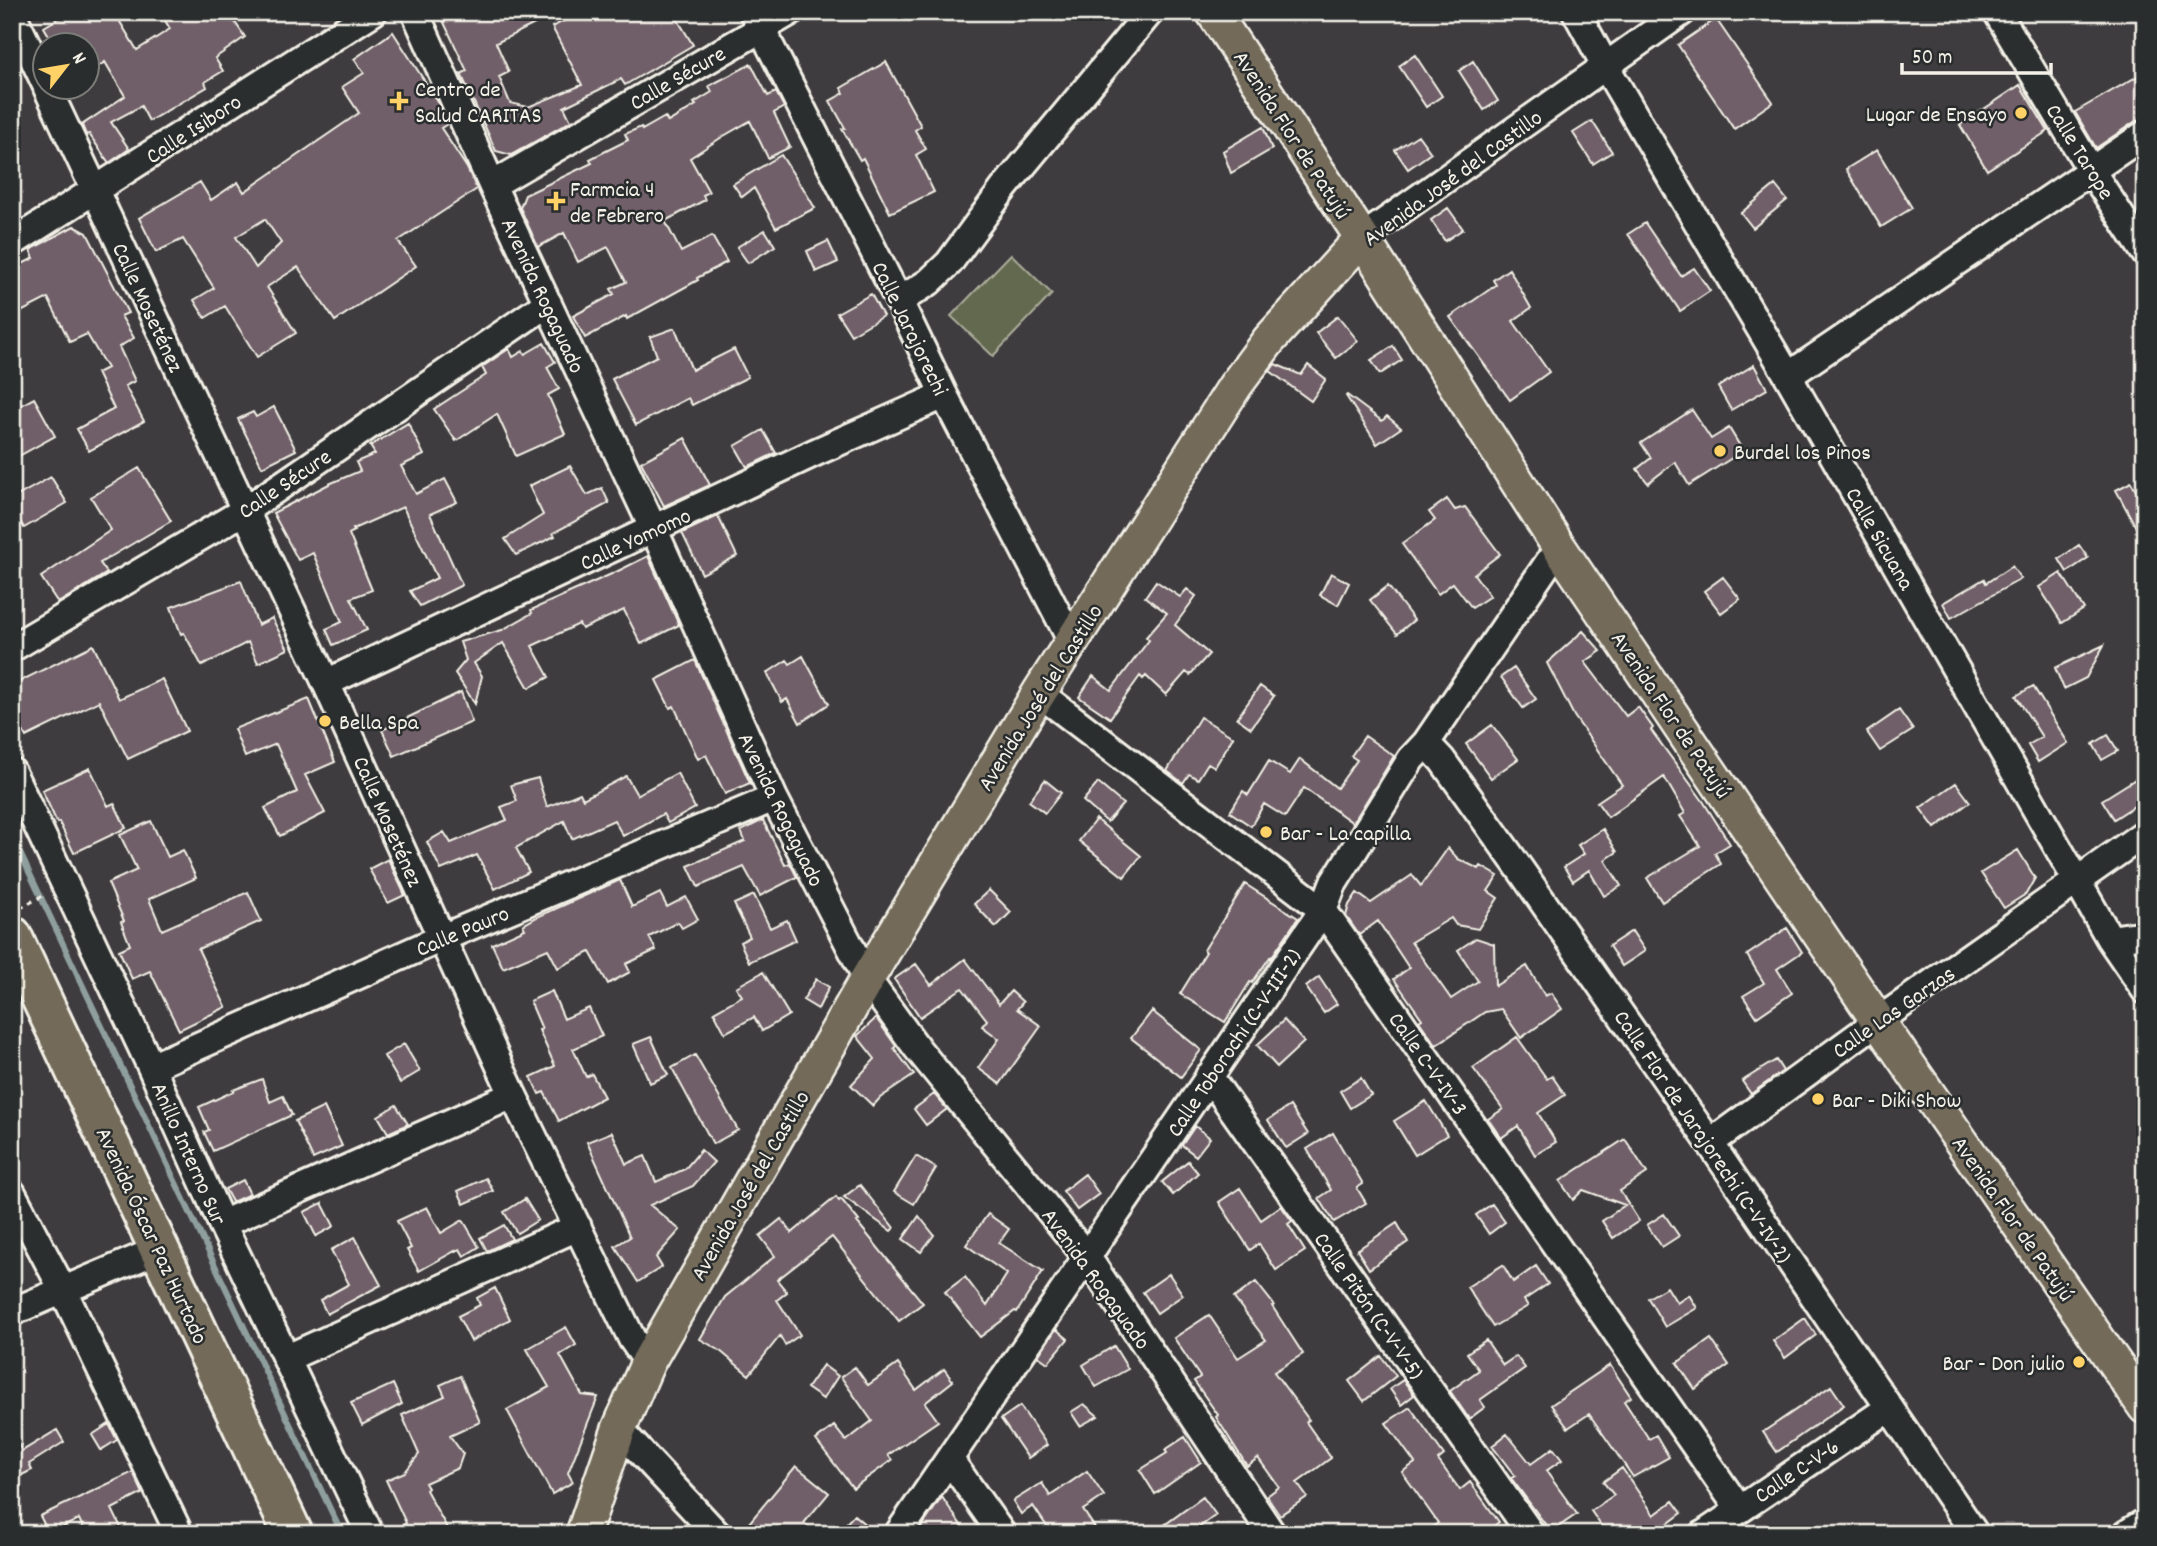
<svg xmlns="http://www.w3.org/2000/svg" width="2157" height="1546" viewBox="0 0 2157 1546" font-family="Dekko,sans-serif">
<rect width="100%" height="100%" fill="#3f3c3f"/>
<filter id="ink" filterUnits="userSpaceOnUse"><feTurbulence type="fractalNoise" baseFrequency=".0143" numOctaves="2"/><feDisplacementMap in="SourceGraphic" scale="14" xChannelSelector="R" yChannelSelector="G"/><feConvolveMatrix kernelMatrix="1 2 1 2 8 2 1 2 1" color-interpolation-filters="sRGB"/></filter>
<g filter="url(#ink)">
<!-- green -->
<path fill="#63694f" stroke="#acad9c" stroke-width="2" d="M1011,254L1052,294L993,356L951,316Z"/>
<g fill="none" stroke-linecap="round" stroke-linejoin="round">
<!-- stream -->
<path stroke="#8f9f9e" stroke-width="6" d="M12,836L342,1534"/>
</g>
<!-- building -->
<path fill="#705f68" stroke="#f4f1e8" stroke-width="2" fill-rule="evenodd" d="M69,12H114L137,50L170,29L160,12H228L245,37L215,58L223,71L205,82L207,87L149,121L141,106L111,122L129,149L109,163L89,134L86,135L82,125L125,96L105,62L88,73V46H55L44,27Z
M439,12H559L496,43L509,72L499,77L510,103L528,107L582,85L552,27L580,12H673L693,45L625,85L621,79L564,107L571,121L511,155L496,151L461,74L467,71Z
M1716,19L1773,102L1734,129L1678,45Z
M393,32L438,102L447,124L441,128L467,168L477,189L398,241L416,266L335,321L298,267L267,287L296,333L257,357L225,306L205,318L194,300L214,288L183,239L156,252L139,218L200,182L211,200L238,182L244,192L359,113L342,87L364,73L354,59ZM265,219L281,243L256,268L236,237Z
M1415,55L1442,96L1426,107L1399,66Z
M1473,61L1498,101L1484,110L1459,71Z
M886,62L921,126L915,130L926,149L916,155L934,192L890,213L863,158L860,160L842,129L845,128L830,101L844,93L841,88Z
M751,64L768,96L776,92L784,107L774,113L790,147L768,158L750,121L722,137L690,158L709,192L703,195L705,200L665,221L681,252L712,236L727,262L697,278L698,280L627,319L626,316L585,338L573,316L614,294L611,289L626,282L608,247L578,262L564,233L538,247L520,208L525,195L592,163L590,159L628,140L625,134L641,127L642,130L665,117L668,122L696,105L694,103L712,92L709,86Z
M2145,72V118L2136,121L2096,148L2075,112Z
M2020,85L2048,131L1987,170L1960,125Z
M1592,121L1612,152L1593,164L1573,133Z
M1263,127L1272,149L1231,173L1223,151Z
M1418,135L1431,153L1408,169L1395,150Z
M1877,150L1912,208L1881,227L1846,169Z
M781,155L801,186H802L815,208L776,228L754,188L742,197L733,184Z
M1775,185L1787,200L1753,228L1741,213Z
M1448,208L1463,229L1445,241L1431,220Z
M1645,223L1681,276L1694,268L1710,291L1680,311L1628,234Z
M74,226L87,233L128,313L121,316L134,338L119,347L135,381L125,386L144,421L89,451L77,429L114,409L97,373L107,368L87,334L70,342L48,298L21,312L12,295V269L34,258L30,250Z
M765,230L775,246L748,263L737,247Z
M828,241L838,262L816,272L807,251Z
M1509,269L1531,308L1513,321L1549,372L1510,400L1450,317L1496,285L1493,280Z
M871,294L883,316L851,335L837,313Z
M1338,316L1358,341L1336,358L1316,333Z
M675,328L692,370L734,349L748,377L692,405L688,398L636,425L612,379L657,356L650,337Z
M544,343L555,362L547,367L559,389L548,395L565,434L516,456L497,414L456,441L434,409L486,375L482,367L507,350L509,349L513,357L523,351L525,354Z
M1393,346L1402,360L1380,374L1371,360Z
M1275,364L1301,375L1308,365L1326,379L1311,401L1270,371Z
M1754,365L1767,389L1731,410L1718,387Z
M1347,395L1382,421L1387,416L1401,428L1377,444L1346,396Z
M34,398L55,436L19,456L12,444V410Z
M274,407L296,450L262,467L238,419L253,412L256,417Z
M1692,410L1711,439L1729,428L1743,451L1689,485L1675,462L1648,483L1637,469L1651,458L1641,443Z
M408,423L424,455L401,466L416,494L445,479L457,502L430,514L462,585L420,606L410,591L437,578L403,507L353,529L354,531L349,534L372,590L351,598L367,630L333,645L326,629L342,622L313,553L298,560L273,513L329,484L360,471L356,462L375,454L370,446Z
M763,430L776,453L747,467L735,446Z
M685,438L710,485L664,506L641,462Z
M570,466L587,495L602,488L609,503L553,533L555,536L516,555L505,539L543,515L529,486Z
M139,468L171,521L100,563L107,573L58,603L41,577L111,530L91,497Z
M51,477L67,503L24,528L12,508V499Z
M2131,482L2145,507V544L2116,490Z
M1447,499L1455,510L1465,507L1500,554L1474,574L1490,596L1472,608L1453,583L1438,594L1402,544L1435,520L1429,512Z
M718,516L737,556L702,574L682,533Z
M2079,545L2088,558L2067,572L2059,559Z
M648,556L679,625L641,644L624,610L582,629L579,624L532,646L549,677L529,688L503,643L474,663L482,676L475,704L455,673L466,660L460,642L502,630L532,613L531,610L616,572Z
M2012,566L2021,579L1951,618L1943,603L1984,579L1986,583Z
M1331,573L1349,583L1338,605L1320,595Z
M2061,573L2084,609L2062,623L2039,587Z
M1723,577L1740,599L1721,613L1704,591Z
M241,581L258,625L272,618L288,649L258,663L248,642L202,666L184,633L181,634L171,607Z
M1156,581L1180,597L1187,589L1196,596L1175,625L1209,654L1190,675L1186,672L1166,695L1146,676L1143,679L1140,676L1110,718L1079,697L1093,676L1111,690L1149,640L1146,637L1167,613L1145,597Z
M1388,586L1414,620L1397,634L1370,600Z
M1583,631L1601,651L1585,662L1626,716L1638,707L1653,728L1651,730L1703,801L1730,844L1715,853L1721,864L1662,902L1647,878L1700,846L1680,816L1685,813L1664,777L1608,817L1597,802L1622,785L1574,716L1547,663Z
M93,645L119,699L162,679L187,731L128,759L99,701L26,737L12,709V685Z
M2104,645L2086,678L2064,689L2055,668Z
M803,656L829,704L800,723L787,699L782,702L767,673L787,660L790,664Z
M695,660L750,783L725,794L706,755L698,759L674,706L670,708L656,680Z
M1514,668L1536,699L1523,708L1501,677Z
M1260,686L1274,696L1251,728L1237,718Z
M2033,686L2068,743L2038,762L2028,745L2042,737L2016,696Z
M461,692L472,722L394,756L382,730Z
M309,699L335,762L305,775L325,813L280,836L265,808L297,792L276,744L245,757L234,729Z
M1899,710L1913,730L1880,751L1867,732Z
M1200,717L1233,737L1215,767L1208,763L1198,779L1189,774L1183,783L1167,771Z
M1492,725L1518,759L1491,778L1466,744Z
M2108,735L2118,751L2102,760L2093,744Z
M1365,736L1394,756L1353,823L1304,788L1285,817L1264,804L1251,826L1230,812L1243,791L1248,795L1269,761L1290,774L1300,759L1337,788L1357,760L1351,756Z
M90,768L108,806L114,803L126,828L74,853L59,822L57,823L42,790Z
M677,773L695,808L668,823L663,814L623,836L614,820L572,839L564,821L516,848L529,872L495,889L477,855L441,870L427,842L444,832L451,843L507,820L501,807L517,801L511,785L538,778L547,807L580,793L583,799L626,776L637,795Z
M2145,773V799L2114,819L2102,800Z
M1045,780L1061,793L1045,813L1029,801Z
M1098,783L1123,804L1107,822L1083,801Z
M1956,783L1970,802L1935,828L1920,808Z
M1096,819L1141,856L1124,877L1079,841Z
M763,820L785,865L790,863L797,877L760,896L744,867L698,887L688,866L745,841L741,831Z
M151,821L168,857L183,850L196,878L149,899L162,930L248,892L261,921L198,949L226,1007L179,1030L150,971L132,979L119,950L130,945L121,922L124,921L108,883L137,870L120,835Z
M1603,829L1617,852L1605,860L1621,886L1604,896L1589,870L1573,881L1564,867L1584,854L1578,845Z
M1448,848L1458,859L1479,869L1481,866L1498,876L1488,891L1498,898L1478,929L1456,925L1451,918L1411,942L1451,999L1478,981L1458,950L1476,938L1494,944L1495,986L1527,966L1545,996L1551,993L1562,1009L1521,1038L1501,1009L1485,1012L1436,1045L1419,1021L1422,1019L1394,979L1409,968L1378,921L1359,935L1346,916L1349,905L1357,893L1371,903L1412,875L1421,886Z
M2018,850L2035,878L2026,894L2004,908L1981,873Z
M388,859L405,895L388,903L369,869Z
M620,880L632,907L660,893L667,907L686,897L698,919L682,928L678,922L649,937L656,950L626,964L630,972L608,984L590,952L558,968L548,949L503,968L492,944L525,929L523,925L537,917Z
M1245,884L1298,918L1271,958L1270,957L1252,983L1250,982L1225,1022L1180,994L1206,952L1204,950Z
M989,890L1011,912L996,927L974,904Z
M754,895L770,928L787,920L796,940L749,962L740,942L750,937L734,904Z
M1787,928L1802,952L1777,969L1792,993L1757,1017L1743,996L1764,983L1747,955Z
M1632,931L1645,951L1622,966L1609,946Z
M965,959L999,1004L1011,991L1023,1002L1017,1009L1041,1026L1000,1084L978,1068L999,1039L982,1026L987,1020L962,988L920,1017L894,979L916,964L931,985Z
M763,972L789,1015L762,1031L754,1017L725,1033L714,1012L742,996L736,987Z
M1319,977L1337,1004L1324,1013L1306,987Z
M816,979L829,987L818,1009L803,1000Z
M552,991L564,1019L589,1008L602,1036L573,1049L586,1077L592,1074L604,1097L559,1121L544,1092L539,1094L531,1077L555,1066L539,1030L542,1029L530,1001Z
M1152,1011L1201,1050L1181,1077L1131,1038Z
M876,1018L896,1046L894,1048L914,1075L880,1098L873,1106L851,1085L875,1059L857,1036Z
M1284,1020L1304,1042L1277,1067L1257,1045Z
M651,1037L668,1075L650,1083L633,1044Z
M1517,1037L1547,1079L1552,1076L1565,1095L1538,1113L1556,1142L1535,1155L1518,1126L1501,1138L1488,1119L1503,1109L1473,1068Z
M404,1044L420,1071L400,1083L384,1056Z
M695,1055L738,1130L713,1144L672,1068Z
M1776,1060L1783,1071L1751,1094L1742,1081Z
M1361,1078L1371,1095L1350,1108L1340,1091Z
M262,1079L270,1102L283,1096L292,1115L213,1151L204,1132L209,1130L199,1107L234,1091L233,1090Z
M934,1094L947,1109L926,1125L914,1109Z
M1426,1101L1447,1135L1415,1155L1394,1121Z
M396,1105L408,1124L388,1133L378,1116Z
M1290,1106L1308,1134L1286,1148L1268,1120Z
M324,1107L342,1146L313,1159L295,1121Z
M1195,1126L1210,1138L1196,1156L1182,1145Z
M612,1132L626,1164L645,1156L656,1182L685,1169L701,1150L714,1162L693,1186L650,1205L680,1230L656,1257L662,1267L638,1282L615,1246L630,1237L587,1142Z
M1333,1133L1363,1184L1357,1188L1366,1203L1334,1222L1319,1198L1331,1190L1307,1149Z
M1625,1139L1647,1173L1620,1191L1639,1221L1613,1238L1602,1221L1625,1205L1583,1190L1573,1200L1560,1181Z
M916,1156L936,1168L914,1204L894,1192Z
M1188,1161L1198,1173L1173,1195L1162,1182Z
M1085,1174L1099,1194L1077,1210L1063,1191Z
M486,1178L493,1191L464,1204L458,1191Z
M243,1180L250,1194L232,1202L225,1189Z
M860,1185L894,1228L891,1231L844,1197Z
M1240,1188L1261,1220L1281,1206L1292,1221L1288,1224L1305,1251L1276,1270L1259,1244L1250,1250L1219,1202Z
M836,1197L839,1201L841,1199L859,1221L857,1222L923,1303L899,1321L832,1237L777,1280L787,1292L777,1300L800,1335L785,1345L780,1336L749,1375L719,1350L700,1339L725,1297L775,1256L760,1236L781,1219L792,1233Z
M525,1199L538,1220L517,1233L504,1212Z
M322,1203L334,1226L316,1236L304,1212Z
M1492,1204L1505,1222L1489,1234L1476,1215Z
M427,1207L441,1233L463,1220L479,1247L464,1256L460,1249L455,1251L419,1271L407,1250L411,1248L397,1221Z
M988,1214L1009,1229L999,1243L1043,1271L1017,1312L1015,1311L980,1337L945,1292L965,1277L987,1306L1007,1274L966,1245Z
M1664,1214L1679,1236L1662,1247L1647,1225Z
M919,1216L934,1235L921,1252L903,1239Z
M1397,1223L1408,1242L1369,1269L1357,1250Z
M504,1225L512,1239L487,1251L480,1238Z
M355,1237L381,1285L327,1314L320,1300L349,1284L331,1250Z
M1503,1265L1513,1282L1536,1266L1548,1284L1524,1300L1528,1306L1493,1327L1467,1287Z
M1169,1274L1183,1295L1157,1313L1143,1292Z
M1256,1282L1274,1305L1272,1306L1303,1354L1274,1372L1309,1420L1306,1422L1331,1458L1297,1483L1307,1497L1280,1515L1267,1496L1279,1487L1258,1458L1247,1466L1216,1417L1218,1415L1194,1381L1200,1377L1174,1338L1209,1315L1238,1358L1266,1340L1234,1298Z
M1667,1287L1677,1303L1689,1295L1697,1308L1665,1327L1648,1298Z
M495,1288L510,1319L471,1341L458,1316L480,1305L477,1298Z
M1805,1318L1816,1335L1785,1358L1773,1341Z
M566,1327L576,1345L560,1355L582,1395L598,1397L568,1473L573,1482L552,1494L507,1410L549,1387L527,1349Z
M1056,1329L1068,1339L1048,1363L1038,1356Z
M1711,1339L1729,1365L1695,1389L1677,1363Z
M1486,1340L1503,1365L1516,1356L1525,1368L1480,1400L1485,1407L1469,1419L1450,1391L1479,1370L1467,1353Z
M1114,1346L1128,1369L1096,1387L1083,1365Z
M1381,1356L1396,1376L1364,1401L1349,1381Z
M898,1364L916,1390L944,1369L953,1381L925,1403L938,1421L888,1455L892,1460L853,1488L816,1440L834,1426L846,1441L872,1421L841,1377L855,1367L868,1385Z
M823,1365L838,1376L823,1399L807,1388Z
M1610,1365L1631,1397L1624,1401L1649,1439L1656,1435L1669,1457L1633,1477L1589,1414L1568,1428L1551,1405Z
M460,1376L480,1422L450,1436L463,1454L458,1468L425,1483L428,1488L426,1490L447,1528L437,1534H388L406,1523L386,1480L405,1472L419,1454L402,1415L445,1396L440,1385Z
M1403,1380L1414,1395L1401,1405L1390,1389Z
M393,1384L402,1404L362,1425L351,1403Z
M1831,1386L1844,1405L1777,1452L1763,1432Z
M1084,1404L1098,1416L1080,1426L1071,1412Z
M1020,1406L1047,1445L1028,1458L1001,1419Z
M1410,1407L1444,1455L1438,1460L1460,1490L1470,1482L1499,1522L1483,1534H1423L1438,1523L1402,1472L1415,1463L1386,1423Z
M109,1424L117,1440L101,1450L92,1435Z
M57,1430L64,1442L29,1464L32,1470L12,1480V1432L22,1451Z
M1507,1434L1531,1464L1553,1448L1562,1460L1546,1471L1577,1514L1551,1532L1511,1478L1515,1476L1492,1446Z
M1185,1437L1201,1462L1155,1494L1140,1470L1167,1453L1165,1450Z
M796,1466L829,1493L804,1523L816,1534H740Z
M1622,1468L1654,1515L1673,1501L1682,1513L1654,1534H1607L1591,1511L1614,1495L1603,1482Z
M1087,1471L1104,1496L1083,1510L1099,1534H1052L1033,1506L1021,1514L1013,1501L1042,1483L1050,1496Z
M133,1472L143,1493L112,1509L124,1534H86L79,1519L49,1534L40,1516Z
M942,1497L967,1534H917Z
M1203,1497L1216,1515L1190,1534H1152Z
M854,1515L867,1526L857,1534H836Z"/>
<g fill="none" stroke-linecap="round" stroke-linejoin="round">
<!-- minor casing -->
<g stroke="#f4f1e8" stroke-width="32">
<path id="minor" d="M415,12L492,185L654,530L774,798L867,979L917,1048L1087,1257L1272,1534
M753,12L899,301L944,395L1072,642
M1576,12L1606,67L1788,376L2077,881L2110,939L2145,990
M1997,12L2092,172L2145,253
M12,13L46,85
M47,88L326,683L513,1095L632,1339L648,1362
M492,185L790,12
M1362,238L1682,12
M12,243L373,12
M899,301L929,282L949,263L1004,188L1150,12
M1788,376L2145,134
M12,648L244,511L548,303
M326,683L816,452L944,395
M1039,693L1323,910L1739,1509
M1426,743L1442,760L1520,869L1710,1143L1975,1534
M12,772L151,1067L222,1224L370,1534
M2110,939L2145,934
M151,1067L442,938L774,798
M1209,1076L1531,1534
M1710,1143L1878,1021L2145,833
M12,1193L63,1290L177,1529
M222,1224L513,1095
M12,1312L160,1249
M287,1358L578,1227
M619,1429L717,1534
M950,1460L1002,1534
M898,1534L1323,910L1333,884L1411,759L1426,743L1559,547
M1704,1534L1889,1408
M2126,1534L2145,1522"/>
</g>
<!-- major casing -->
<g stroke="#f4f1e8" stroke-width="38">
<path id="major" d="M1213,12L1362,238L1559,547L1878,1021L2145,1407
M583,1534L619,1429L648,1362L867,979L1039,693L1235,386L1269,340L1362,238"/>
</g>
<!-- highway casing -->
<g stroke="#f4f1e8" stroke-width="44">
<path id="highway" d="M12,936L293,1534"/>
</g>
<!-- path -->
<path stroke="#f4f1e8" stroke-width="3.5" stroke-dasharray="5 5" stroke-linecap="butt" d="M20,908L44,895"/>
<!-- minor -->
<use href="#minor" stroke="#2a2d2e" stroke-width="26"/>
<!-- major -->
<use href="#major" stroke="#736b5a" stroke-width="33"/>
<!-- highway -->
<use href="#highway" stroke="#736b5a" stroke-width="38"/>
</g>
</g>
<!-- markers -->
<g fill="#ffd166" stroke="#2a2d2e" stroke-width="2.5">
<path d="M395.5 90.5h7v7h7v7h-7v7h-7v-7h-7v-7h7z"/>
<circle cx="2021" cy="113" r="7"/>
<path d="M552.5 190.5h7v7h7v7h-7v7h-7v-7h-7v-7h7z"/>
<circle cx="1720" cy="451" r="7"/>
<circle cx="325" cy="721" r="7"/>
<circle cx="1266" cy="832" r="7"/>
<circle cx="1818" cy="1099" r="7"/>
<circle cx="2079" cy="1362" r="7"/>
</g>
<g text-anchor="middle" stroke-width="5" stroke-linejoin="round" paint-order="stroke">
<!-- street labels -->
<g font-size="23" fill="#f4f1e8" stroke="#2a2d2e">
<text transform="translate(677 77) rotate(-30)" y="8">Calle Sécure</text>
<text transform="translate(193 128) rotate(-33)" y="8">Calle Isiboro</text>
<text transform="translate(1293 134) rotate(57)" y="8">Avenida Flor de Patujú</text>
<text transform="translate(2081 151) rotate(58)" y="8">Calle Tarope</text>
<text transform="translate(1452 177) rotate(-36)" y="8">Avenida José del Castillo</text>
<text transform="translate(544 295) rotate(65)" y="8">Avenida Rogaguado</text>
<text transform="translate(149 307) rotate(65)" y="8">Calle Moseténez</text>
<text transform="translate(911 328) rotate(64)" y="8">Calle Jarajorechi</text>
<text transform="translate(284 483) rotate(-34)" y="8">Calle Sécure</text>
<text transform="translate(635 538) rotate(-25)" y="8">Calle Yomomo</text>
<text transform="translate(1881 538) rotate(60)" y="8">Calle Sicuana</text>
<text transform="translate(1039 697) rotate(-58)" y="8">Avenida José del Castillo</text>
<text transform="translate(1672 714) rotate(56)" y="8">Avenida Flor de Patujú</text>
<text transform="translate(782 809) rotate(64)" y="8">Avenida Rogaguado</text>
<text transform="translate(389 821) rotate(66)" y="8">Calle Moseténez</text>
<text transform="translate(462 930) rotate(-23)" y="8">Calle Pauro</text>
<text transform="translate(1893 1011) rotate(-35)" y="8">Calle Las Garzas</text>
<text transform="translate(1233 1042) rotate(-56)" y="8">Calle Toborochi (C-V-III-2)</text>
<text transform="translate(1429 1063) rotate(55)" y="8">Calle C-V-IV-3</text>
<text transform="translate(1704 1136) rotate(56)" y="8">Calle Flor de Jarajorechi (C-V-IV-2)</text>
<text transform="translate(190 1153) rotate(66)" y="8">Anillo Interno Sur</text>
<text transform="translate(749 1185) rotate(-60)" y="8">Avenida José del Castillo</text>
<text transform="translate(2014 1218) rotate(55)" y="8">Avenida Flor de Patujú</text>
<text transform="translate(153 1235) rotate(65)" y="8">Avenida Óscar Paz Hurtado</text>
<text transform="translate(1097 1278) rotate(54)" y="8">Avenida Rogaguado</text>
<text transform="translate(1370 1305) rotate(55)" y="8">Calle Pitón (C-V-V-5)</text>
<text transform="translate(1796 1470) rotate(-34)" y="8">Calle C-V-6</text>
</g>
<!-- poi labels -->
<g font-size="23" fill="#f4f1e8" stroke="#2a2d2e" text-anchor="start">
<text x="415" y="96">Centro de<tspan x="415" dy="26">Salud CARITAS</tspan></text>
<text x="2007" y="121" text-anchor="end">Lugar de Ensayo</text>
<text x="570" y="196">Farmcia 4<tspan x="570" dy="26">de Febrero</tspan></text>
<text x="1734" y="459">Burdel los Pinos</text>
<text x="339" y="729">Bella Spa</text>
<text x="1280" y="840">Bar - La capilla</text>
<text x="1832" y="1107">Bar - Diki Show</text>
<text x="2065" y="1370" text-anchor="end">Bar - Don julio</text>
</g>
</g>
<!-- margin -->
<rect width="2157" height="1546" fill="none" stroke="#2a2d2e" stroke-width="42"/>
<rect x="21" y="21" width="2115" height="1504" fill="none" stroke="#f4f1e8" stroke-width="2.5" filter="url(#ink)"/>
<!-- north arrow -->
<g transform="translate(66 66) rotate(59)"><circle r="33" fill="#2a2d2e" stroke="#7b7b78" stroke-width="2"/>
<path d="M0-5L12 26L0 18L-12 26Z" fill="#ffd166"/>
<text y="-10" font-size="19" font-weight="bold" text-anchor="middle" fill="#f4f1e8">N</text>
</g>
<!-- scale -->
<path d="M1902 63v10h149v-10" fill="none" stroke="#f4f1e8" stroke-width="3.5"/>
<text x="1912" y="63" font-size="21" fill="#f4f1e8" stroke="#2a2d2e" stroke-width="5" paint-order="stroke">50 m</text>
</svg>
